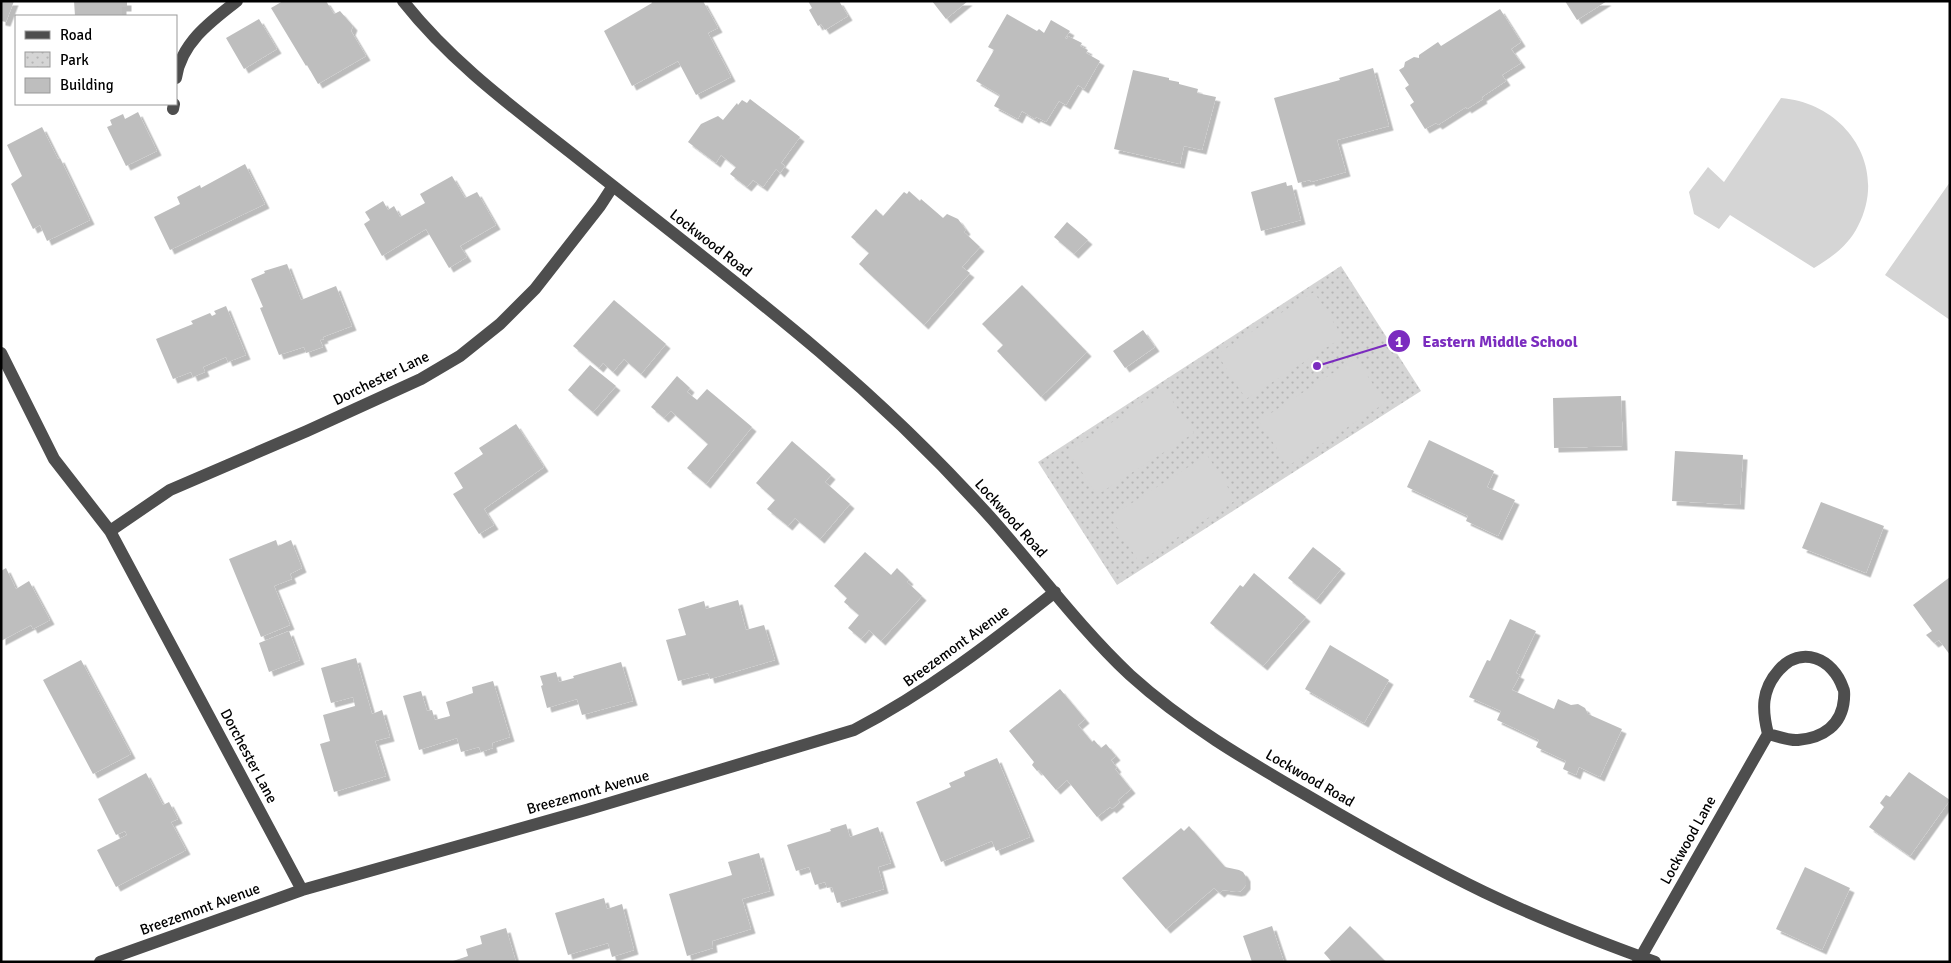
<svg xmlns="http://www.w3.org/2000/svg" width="1951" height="963" viewBox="0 0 1951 963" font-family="Signika,sans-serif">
<defs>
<pattern id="park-dots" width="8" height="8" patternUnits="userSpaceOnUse" patternTransform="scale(1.25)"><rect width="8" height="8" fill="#d5d5d5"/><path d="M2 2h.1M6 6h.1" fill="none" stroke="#b5b5b5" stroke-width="1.8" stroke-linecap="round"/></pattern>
<filter id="shadow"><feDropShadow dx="4.5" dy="4.5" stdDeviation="0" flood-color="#0004"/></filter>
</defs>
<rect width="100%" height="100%" fill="#fff"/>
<!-- park -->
<path fill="url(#park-dots)" d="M1341,266L1421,391L1117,585L1038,462Z"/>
<!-- pitch -->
<path fill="#d5d5d5" d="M1781,98C1845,103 1889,166 1858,226C1849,245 1832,257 1814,268L1730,215L1719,229L1694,214L1689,192L1708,167L1724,182Z
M1950,182V320L1885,275Z
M1314,292L1343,337L1246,399L1217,354Z
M1356,358L1385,403L1288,466L1259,421Z
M1164,388L1194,433L1097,495L1068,451Z
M1207,455L1236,500L1139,562L1110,517Z"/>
<!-- building -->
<path fill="#bebebe" filter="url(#shadow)" d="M1,1H14L6,22L1,21Z
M74,1H127V7H122V16H75Z
M283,1H326L334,14L340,11L353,26L351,31L366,56L318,84L307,65L306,66L271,8Z
M651,1H703L718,28L708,33L731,77L696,95L678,61L632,86L604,31L652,3Z
M808,1H839L848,16L825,30L821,24L818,26L809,10L812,8Z
M932,1H968L946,19Z
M1565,1H1607L1577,20Z
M1500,9L1521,42L1511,49L1521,63L1502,75L1506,81L1482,97L1483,99L1467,109L1466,107L1438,125L1436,123L1425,129L1410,105L1414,102L1405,88L1409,85L1399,70L1404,67L1405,62L1414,57L1419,58V55L1438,42L1441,46Z
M1007,14L1037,31L1039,29L1044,33L1051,20L1070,31L1065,38L1067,39L1068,36L1082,43L1080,46L1088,50L1086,53L1100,61L1084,89L1078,85L1066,105L1059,101L1046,122L1036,117L1035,119L1022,111L1018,119L994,106L1000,95L976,81L994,50L988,47Z
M259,19L277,49L244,69L226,38Z
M1373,68L1389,126L1337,140L1346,172L1311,182L1310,180L1298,183L1274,98L1340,80L1339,78Z
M1133,70L1169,78V80L1179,82V84L1198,89L1197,93L1216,97L1202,150L1184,146L1180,164L1114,149Z
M750,99L800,137L781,163L785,166L780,173L776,169L763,187L753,180L747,187L730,174L736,167L721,155L716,163L688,142L701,124L718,116L723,120L737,103L738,105L742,100L747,103Z
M138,112L157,151L126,166L107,127L112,125L110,120L123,114L125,119Z
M42,127L58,159L60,158L90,220L47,241L40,225L33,229L11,184L22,176L7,145Z
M245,164L265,204L170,250L154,217L180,204L177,197L200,185L201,188Z
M452,176L465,198L477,192L496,225L460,246L467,257L449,268L426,229L382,256L364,224L370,220L365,212L383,201L388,210L394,206L400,217L425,203L420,194Z
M1286,182L1287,186L1292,185L1301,220L1261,231L1251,192Z
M909,191L920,201L921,199L943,218L947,214L958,219L966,230L964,232L980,247L962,267L970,273L924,325L859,264L869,253L851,237L876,209L883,216L904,192L907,194Z
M1067,222L1088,240L1074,254L1054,237Z
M287,264L301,300L336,286L352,326L323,337L324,339L320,340L323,347L306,353L304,347L279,355L260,308L263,307L251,279L265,273L264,271Z
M1022,285L1087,352L1041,397L997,351L1003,345L982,324Z
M614,300L666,344L641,374L624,359L613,372L603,363L599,368L573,346Z
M226,306L246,355L228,362L226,357L203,367L205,372L193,377L191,372L173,379L156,339L193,324L191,321L210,313L212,316L216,314L214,311Z
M1143,330L1155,347L1125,368L1113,351Z
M590,365L616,386L593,412L568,390Z
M677,376L690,388L687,392L697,400L707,389L752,427L706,484L687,468L708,444L671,411L664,418L651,407Z
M1621,396L1623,446L1554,448L1553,398Z
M516,424L544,467L484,509L494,525L479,534L453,494L463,488L454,473L483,454L479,448Z
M1429,440L1494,471L1487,487L1515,500L1498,536L1466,521L1468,516L1407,487Z
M792,441L831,475L825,482L850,504L820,539L795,518L788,526L767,509L775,500L756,483Z
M1675,451L1743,455L1740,505L1672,501Z
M1821,502L1884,526L1866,573L1802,548Z
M276,540L278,546L291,540L302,568L290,574L292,579L274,586L290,625L261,637L229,559Z
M1313,547L1341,569L1316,600L1288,578Z
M865,552L891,575L897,568L909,580L907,582L922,596L881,641L869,630L861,639L848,628L859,615L844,602L847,598L834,586Z
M6,568L16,589L29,581L50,620L33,629L31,625L1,641V571Z
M1254,573L1306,617L1263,666L1210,623L1240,585L1243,587Z
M1950,577V655L1939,640L1934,643L1926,635L1932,631L1913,605Z
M738,600L746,630L764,625L775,660L710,679L708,673L678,681L666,640L686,635L678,609L704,601L706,609Z
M1510,619L1536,631L1516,673L1520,675L1512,690L1554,709L1558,699L1571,705L1578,704L1585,708L1588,714L1622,729L1600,777L1579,767L1576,775L1563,769L1566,761L1536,747L1539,740L1497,720L1501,711L1469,697L1487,660L1490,661Z
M289,631L300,660L269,672L259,643Z
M1330,645L1389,680L1364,723L1305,689Z
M356,658L372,714L382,710L390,737L375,741L386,776L334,792L320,744L330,741L323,715L355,706L353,697L331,703L321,668Z
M81,660L131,754L93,774L43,680Z
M621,662L633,701L582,715L577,699L547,708L541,686L543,685L540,676L556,672L559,682L574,678L573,676Z
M493,681L510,737L492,743L493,748L481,752L479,747L461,752L457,738L419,750L403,696L421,691L427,711L432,710L435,720L450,716L446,702L473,693L472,687Z
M1060,689L1085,719L1078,725L1092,742L1094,740L1101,748L1106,744L1116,756L1111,760L1117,768L1115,769L1131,789L1118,800L1120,802L1112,809L1110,807L1097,817L1067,780L1056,790L1039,770L1037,771L1032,765L1034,762L1009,731Z
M997,758L1030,837L996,851L992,841L941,862L916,802L951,787L949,783L965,776L964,772Z
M1909,772L1950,800L1910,856L1869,827L1884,807L1880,803L1886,795L1890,797Z
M146,773L163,805L169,802L178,819L171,822L186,850L116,887L97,850L127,835L125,831L116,835L98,799Z
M846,824L850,837L878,827L891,863L878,867L884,889L837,903L832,887L827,888L825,882L815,885L809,867L796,871L787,845L831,831L830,829Z
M1189,826L1225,867L1239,870L1243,872L1246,877V885L1241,891L1237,892L1223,890L1220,893L1214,888L1166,929L1122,878L1181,828L1184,831Z
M759,853L770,891L742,899L751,929L712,941L713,948L687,956L669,894L732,875L728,862Z
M1805,867L1850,888L1822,950L1776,929Z
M604,898L607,909L622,904L634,950L612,957L608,943L568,955L555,913Z
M1272,926L1284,962H1252L1243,936Z
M1350,926L1386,962H1332L1324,953Z
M506,928L516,962H450L468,956L466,949L482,944L480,936Z"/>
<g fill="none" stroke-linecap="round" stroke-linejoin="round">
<!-- minor -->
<path stroke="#4e4e4e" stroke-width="12" d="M403,1C452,63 514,108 575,156C657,221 740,284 820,352C880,403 939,460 992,519C1038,571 1080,628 1130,675C1184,724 1246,760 1308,796C1366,830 1424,863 1484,892C1540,919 1597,941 1655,962
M176,78C181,43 211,21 237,1
M173,109L174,104
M1,353L54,459L110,531L302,890
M110,531L170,490L307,431L421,379L460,356L500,324L535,289L600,206L613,186
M100,962L302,890L586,810L854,730C927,692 991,643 1055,592
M1638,962L1768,734C1762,710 1761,690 1779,670C1801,645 1833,658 1843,688C1845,691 1844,695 1844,699C1842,725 1823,738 1798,740C1789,741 1777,736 1768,734"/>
</g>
<g text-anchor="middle" stroke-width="4" stroke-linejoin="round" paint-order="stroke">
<!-- street labels -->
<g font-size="15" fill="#000" stroke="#fff">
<text transform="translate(711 243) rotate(38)" y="5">Lockwood Road</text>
<text transform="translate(381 378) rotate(-26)" y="5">Dorchester Lane</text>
<text transform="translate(1011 518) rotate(48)" y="5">Lockwood Road</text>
<text transform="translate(956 646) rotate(-36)" y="5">Breezemont Avenue</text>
<text transform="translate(249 756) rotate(62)" y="5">Dorchester Lane</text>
<text transform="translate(1310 778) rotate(30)" y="5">Lockwood Road</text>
<text transform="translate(588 792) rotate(-16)" y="5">Breezemont Avenue</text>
<text transform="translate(1688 840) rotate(-61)" y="5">Lockwood Lane</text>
<text transform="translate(200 909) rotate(-20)" y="5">Breezemont Avenue</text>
</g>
</g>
<!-- callouts -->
<path fill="none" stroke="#7b2cbf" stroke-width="2" d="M1317 366L1399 341"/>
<g fill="#7b2cbf" stroke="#fff" stroke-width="2">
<circle cx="1317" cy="366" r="5"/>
<circle cx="1399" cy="341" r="12"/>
</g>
<g font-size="15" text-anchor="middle" font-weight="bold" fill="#fff">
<text x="1399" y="347">1</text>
</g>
<g font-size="16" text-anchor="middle" font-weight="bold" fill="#7b2cbf" stroke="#fff" stroke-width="4" stroke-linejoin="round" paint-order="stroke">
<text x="1500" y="347">Eastern Middle School</text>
</g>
<!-- border -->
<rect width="1951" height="963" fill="none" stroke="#000000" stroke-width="5"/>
<!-- legend -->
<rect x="15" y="15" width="162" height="90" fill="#ffffff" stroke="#999999"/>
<rect x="25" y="31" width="25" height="8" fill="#4e4e4e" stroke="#999999"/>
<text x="60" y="40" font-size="15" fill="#000000">Road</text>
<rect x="25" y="52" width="25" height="15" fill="url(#park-dots)" stroke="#999999"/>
<text x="60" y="65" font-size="15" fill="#000000">Park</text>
<rect x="25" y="78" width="25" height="15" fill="#bebebe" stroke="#999999"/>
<text x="60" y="90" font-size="15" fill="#000000">Building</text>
</svg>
